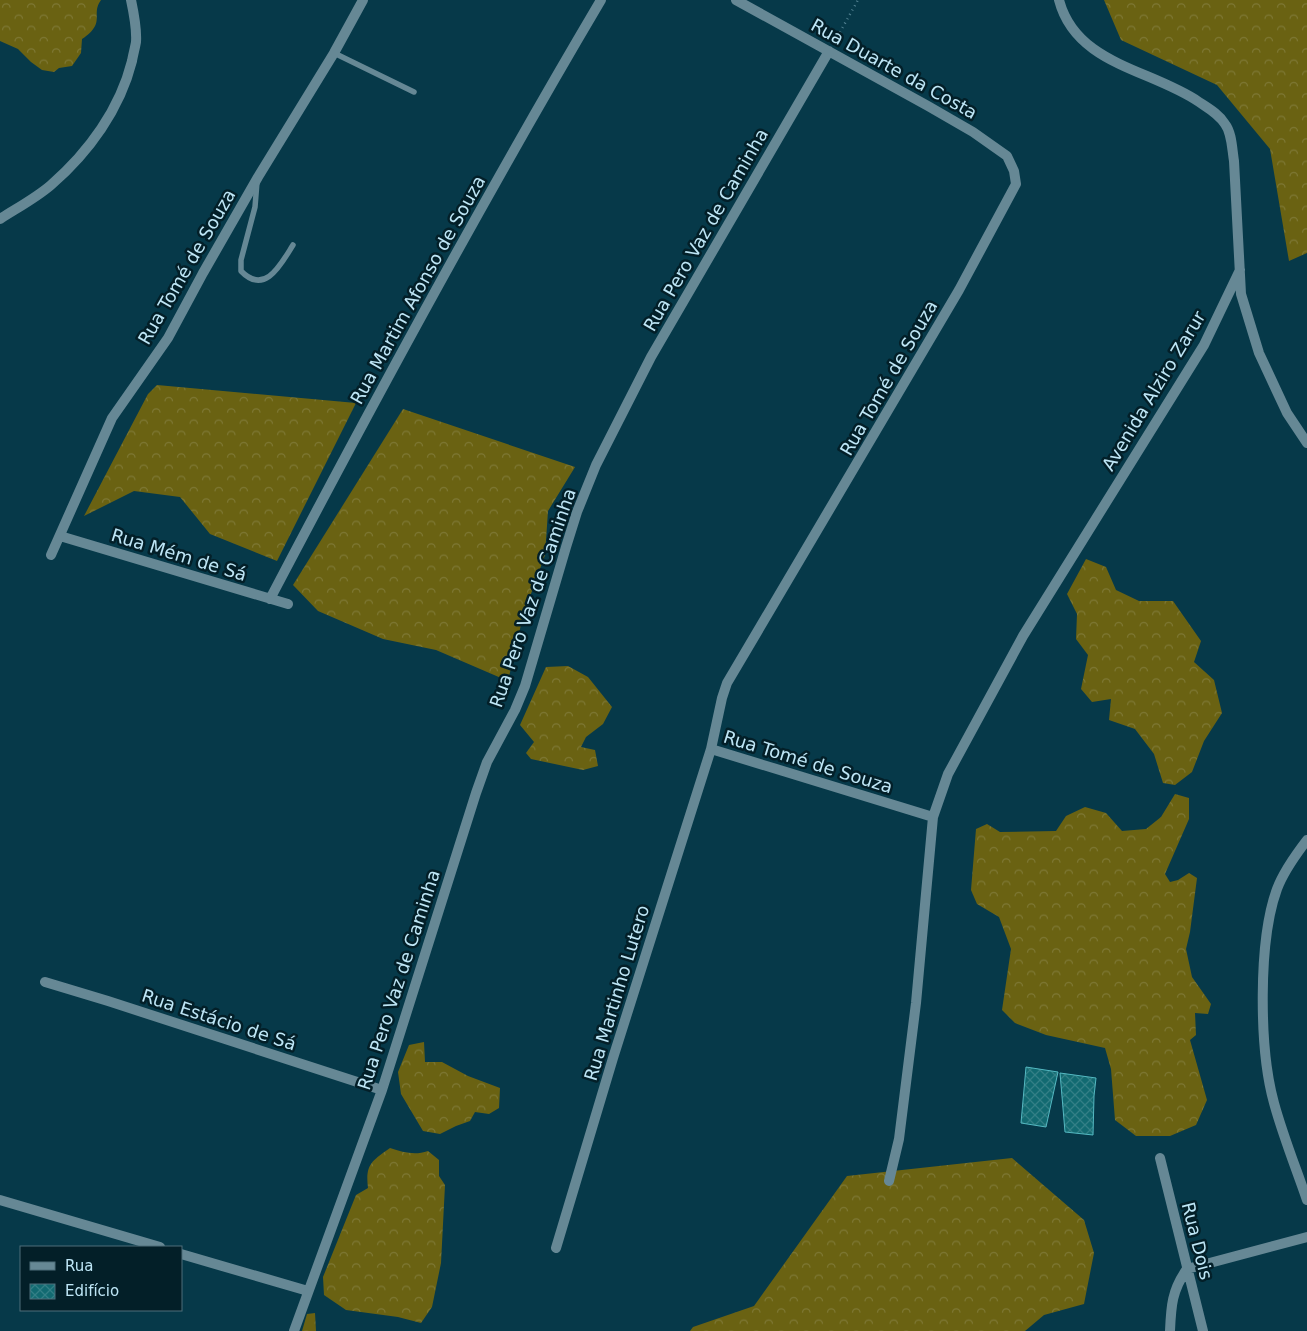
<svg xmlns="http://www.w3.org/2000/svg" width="1307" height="1331" viewBox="0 0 1307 1331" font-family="'DejaVu Sans',sans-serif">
<defs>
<pattern id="forest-crowns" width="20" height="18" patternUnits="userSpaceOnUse" patternTransform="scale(1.25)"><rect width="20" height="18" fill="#6a6212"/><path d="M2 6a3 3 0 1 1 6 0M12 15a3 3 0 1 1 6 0" fill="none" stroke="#7e7835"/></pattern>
<pattern id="building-cross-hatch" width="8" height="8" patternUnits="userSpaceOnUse" patternTransform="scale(1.25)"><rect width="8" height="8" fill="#126a71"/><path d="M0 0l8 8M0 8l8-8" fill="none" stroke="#337f86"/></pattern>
</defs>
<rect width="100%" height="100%" fill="#063949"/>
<!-- forest -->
<path fill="url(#forest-crowns)" d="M0,0H101C90,15 107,22 82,39L81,53L72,66L59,68L54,72L42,70L31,62L18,49L0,41Z
M1104,0H1307V253L1289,261L1270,149L1217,85L1121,40Z
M157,385L356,403L277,561L210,534L180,497L134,491L84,516L148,394Z
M403,409L575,467L548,511L545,555L523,616L508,681L436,650L383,639L318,611L293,585Z
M1086,559L1106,567L1116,590L1139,601H1173L1201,641L1194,662L1214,680L1222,713L1204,741L1192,772L1175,785L1163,783L1154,754L1135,729L1109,720L1111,699L1092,702L1081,689L1088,655L1076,639L1077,614L1067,594Z
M568,666L588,677L612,707L603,724L586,737L581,747L595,750L598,766L583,770L531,759L526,753L534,742L520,725L546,667Z
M1175,794L1189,798V819L1165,874L1170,882L1178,880L1189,873L1197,878L1190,932L1186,949L1192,977L1211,1004L1208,1014L1195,1013L1196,1035L1190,1040L1207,1100L1196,1125L1170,1136H1136L1115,1120L1111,1069L1105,1048L1046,1035L1015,1023L1002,1010L1011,949L999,917L977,904L971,890L976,829L987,824L1000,832L1056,831L1066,816L1085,807L1106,813L1122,831L1146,829L1161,817Z
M424,1042L425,1062H442L468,1076L500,1088L499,1108L489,1114L475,1112L470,1121L456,1126L440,1134L423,1131L401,1094L398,1072L409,1045Z
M390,1148C403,1152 414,1156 428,1151L439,1160V1176L445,1185L441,1263L432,1307L421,1323L398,1317L346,1310L324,1295L323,1277L356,1195L368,1188C365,1164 372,1161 390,1148Z
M1012,1158L1084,1220L1094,1253L1084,1304L1044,1315L1025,1331H690L693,1327L754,1306L847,1176Z
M315,1313L316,1331H302L307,1314Z"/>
<!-- building -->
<path fill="url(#building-cross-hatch)" stroke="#54b9c2" d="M1026,1067L1058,1072L1046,1127L1021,1123Z
M1060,1073L1096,1078L1094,1096L1093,1135L1065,1132Z"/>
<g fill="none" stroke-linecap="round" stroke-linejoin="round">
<!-- path -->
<path stroke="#538292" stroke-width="2.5" stroke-dasharray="1 4" stroke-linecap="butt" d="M835,41L858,0"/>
<!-- lane -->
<path stroke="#668895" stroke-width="5.5" d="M334,53L414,92
M257,182L255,207L241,260V271C265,296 281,264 293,245"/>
<!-- street -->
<path stroke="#668895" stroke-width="10" d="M1059,0C1076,65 1151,69 1199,102C1208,108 1219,114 1225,124C1232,133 1232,149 1234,161L1241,294L1259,353L1287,413L1307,443
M0,219C17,208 36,198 51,185C89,152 120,109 132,61C133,55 135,48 136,42C137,28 134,14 131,0
M60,536L288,604
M51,555L112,418L168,338L203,273L258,177L334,53L363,0
M270,599C376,397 485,196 601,0
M711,749L933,817
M1307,840C1297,853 1283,873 1277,889C1258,941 1259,1049 1274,1103C1283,1136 1296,1168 1307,1200
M45,982L108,1001L382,1090
M1160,1158L1203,1331
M889,1181L899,1139L916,1003L933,817L948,774L1023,636L1204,345L1240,270
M0,1200L160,1247
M556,1248L613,1058L711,749L722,698L727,683L959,290L1016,184L1014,171L1007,156L973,132L928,106L736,0
M181,1254L308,1291
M294,1331L382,1090L476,793L487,762L515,710L525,686L566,547L577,512L596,465L651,357L829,51
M1170,1331C1171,1306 1172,1290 1187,1269L1307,1237"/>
</g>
<g text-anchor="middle" stroke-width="5" stroke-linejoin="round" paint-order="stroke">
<!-- street labels -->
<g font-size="18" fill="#bee6f6" stroke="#031f28">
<text transform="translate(894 69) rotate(29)" y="6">Rua Duarte da Costa</text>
<text transform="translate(706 230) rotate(-60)" y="6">Rua Pero Vaz de Caminha</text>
<text transform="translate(187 267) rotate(-60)" y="6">Rua Tomé de Souza</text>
<text transform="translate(418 290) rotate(-61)" y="6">Rua Martim Afonso de Souza</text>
<text transform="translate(889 378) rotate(-60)" y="6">Rua Tomé de Souza</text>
<text transform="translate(1154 391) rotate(-59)" y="6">Avenida Alziro Zarur</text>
<text transform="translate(179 555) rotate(17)" y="6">Rua Mém de Sá</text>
<text transform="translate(533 598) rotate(-71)" y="6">Rua Pero Vaz de Caminha</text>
<text transform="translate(808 762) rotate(17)" y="6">Rua Tomé de Souza</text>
<text transform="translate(399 980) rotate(-72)" y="6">Rua Pero Vaz de Caminha</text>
<text transform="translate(617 993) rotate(-73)" y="6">Rua Martinho Lutero</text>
<text transform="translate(219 1020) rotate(18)" y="6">Rua Estácio de Sá</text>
<text transform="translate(1197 1241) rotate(76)" y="6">Rua Dois</text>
</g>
</g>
<!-- legend -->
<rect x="20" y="1246" width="162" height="65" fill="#031f28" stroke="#4e6f7a"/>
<rect x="30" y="1262" width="25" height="8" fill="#668895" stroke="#4e6f7a"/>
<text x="65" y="1271" font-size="15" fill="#bee6f6">Rua</text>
<rect x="30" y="1284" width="25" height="15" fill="url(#building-cross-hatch)" stroke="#4e6f7a"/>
<text x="65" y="1296" font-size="15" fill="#bee6f6">Edifício</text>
</svg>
